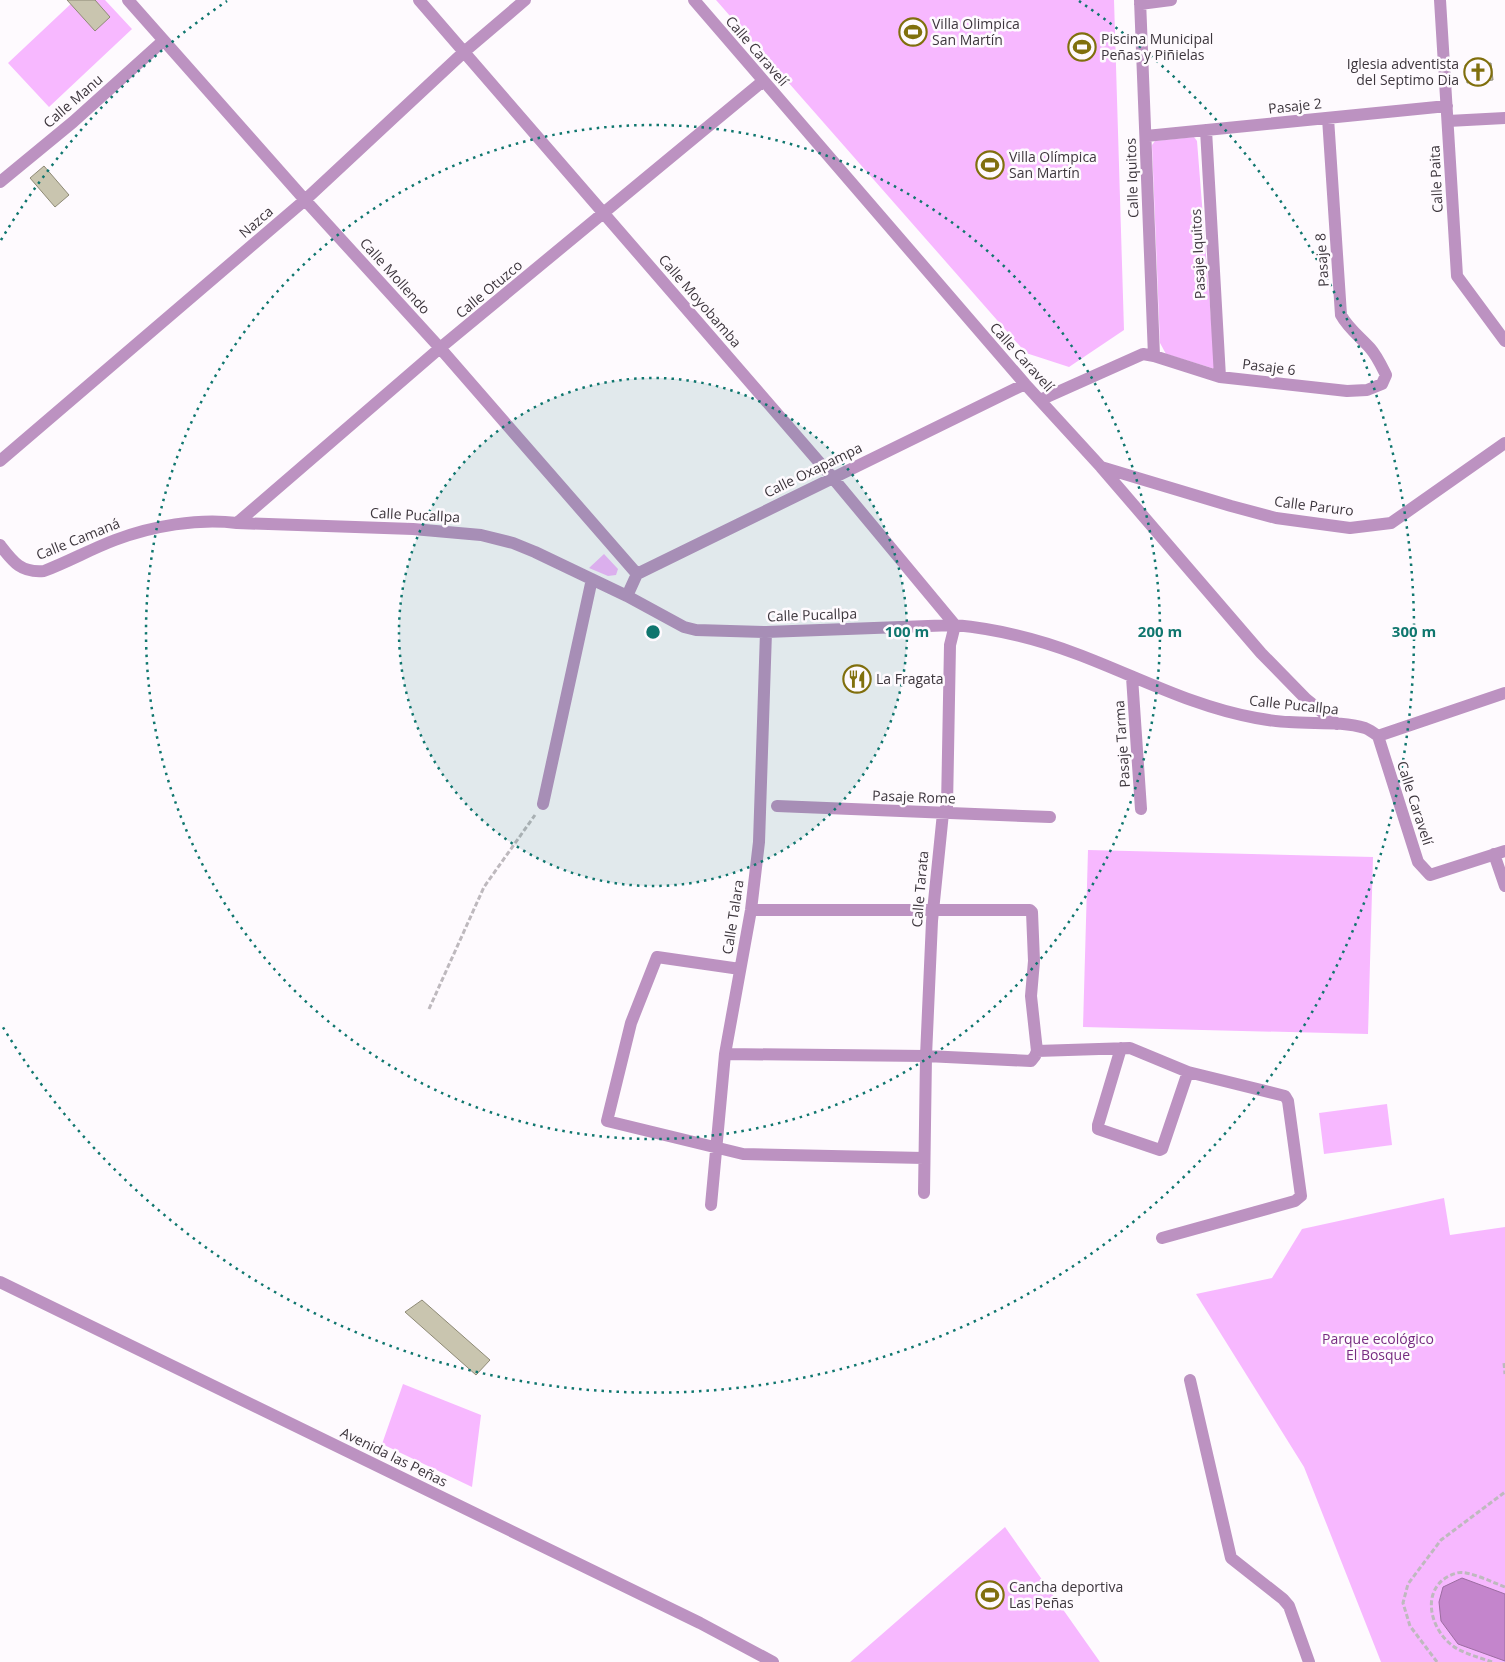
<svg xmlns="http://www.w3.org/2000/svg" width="1505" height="1662" viewBox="0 0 1505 1662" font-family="'Open Sans',sans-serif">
<rect width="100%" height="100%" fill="#fefafe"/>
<!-- green -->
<path fill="#f7b8ff" d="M75,0H105L132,29L49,107L8,63Z
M716,0H1114L1124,330L1069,367L1026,353Z
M1194,137L1197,141L1215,369L1166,354L1160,343L1152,145L1155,141Z
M604,554L618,569L616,575L608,576L589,568Z
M1088,850L1373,857L1368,1034L1083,1027Z
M1387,1104L1392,1145L1324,1154L1319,1113Z
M1444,1198L1450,1235L1505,1227V1662H1381L1304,1467L1196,1294L1272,1278L1302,1229Z
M403,1384L481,1415L472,1487L382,1444Z
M1005,1527L1100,1662H850Z"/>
<!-- water -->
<path fill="#c485cc" stroke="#9c6da1" d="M1462,1578L1505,1594V1661L1458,1644L1441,1621L1439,1602L1443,1587Z"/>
<!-- building -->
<path fill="#c9c5af" stroke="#8e8a76" d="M67,0H95L110,17L95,31Z
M1491,63L1493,80L1467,83L1465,65Z
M44,166L69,195L55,207L30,178Z
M422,1300L490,1360L476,1375L405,1312Z"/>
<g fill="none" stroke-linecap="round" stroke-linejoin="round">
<!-- path -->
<path stroke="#beb9be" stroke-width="3" stroke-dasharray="5 2.5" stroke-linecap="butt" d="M429,1009L484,887L535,815
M1504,1363L1505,1374
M1437,1662L1410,1626L1403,1603L1408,1584L1441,1540L1505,1492
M1492,1662C1481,1658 1462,1653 1453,1646C1427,1627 1420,1583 1457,1573C1468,1570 1494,1583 1505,1587"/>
<!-- minor -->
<path stroke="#bc92c1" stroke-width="12" d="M128,0L305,200L440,348L637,574
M419,0L832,477L955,625
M694,0L1025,384L1101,467L1261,653L1306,699L1337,724
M1140,0L1154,356
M1440,0L1457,276L1505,341
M1140,4L1171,0
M1448,121L1505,118
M1206,130L1220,377
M1146,136L1447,106
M0,182L73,122L163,41
M1040,400L1143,354L1154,356L1220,377L1347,391L1367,390L1382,384L1386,375C1381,365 1377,356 1370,348C1360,337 1348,328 1341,315L1328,118
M0,461L305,200L464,52L525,0
M1101,467L1231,506L1276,518L1350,528L1391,523L1505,443
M237,523L440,348L763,81
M0,545C13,562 21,573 44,571C68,562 91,549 115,540C152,526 198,518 237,523L413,529L481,535L513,543L535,552L627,596L684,627L696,630L766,632L955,625C997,629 1038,639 1077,654C1136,676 1193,707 1256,718C1267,720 1278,722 1289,722C1314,724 1342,721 1365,728C1370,730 1374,733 1378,736L1505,693
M627,596L637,574L1025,384
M1132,677L1141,809
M1378,736L1418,862L1430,875L1505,851
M543,804L592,579
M777,806L1050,817
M1494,854L1505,886
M740,969L657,957L631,1023L607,1121L743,1154L924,1158
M1121,1048L1098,1125V1129L1101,1130L1160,1150L1162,1149L1188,1072
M1037,1051L1130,1048L1188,1072L1285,1096L1288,1101L1301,1196L1295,1201L1162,1238
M725,1054L926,1056L1031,1061L1035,1056L1037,1051L1031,996L1034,961L1032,912L1030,910H751
M924,1193L926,1056L932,921L943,813L947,807L950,645L955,625
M711,1205L725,1054L751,910L759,842L766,632
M0,1282L700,1623L773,1662
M1190,1380L1231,1558L1283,1599L1289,1606L1309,1662"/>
</g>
<!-- distance rings -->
<circle cx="653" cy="632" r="254" fill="#0f766e" fill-opacity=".12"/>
<g fill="none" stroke="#0f766e" stroke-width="2.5" stroke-dasharray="2.5 5">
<circle cx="653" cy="632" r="254"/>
<circle cx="653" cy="632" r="507"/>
<path d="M1 240A761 761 0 0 1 227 1M1079 1A761 761 0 1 1 1 1024"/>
</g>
<!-- icons -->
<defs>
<g id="stadium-ring" transform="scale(1.4375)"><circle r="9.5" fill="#fefafe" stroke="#806f0d" stroke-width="1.5"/><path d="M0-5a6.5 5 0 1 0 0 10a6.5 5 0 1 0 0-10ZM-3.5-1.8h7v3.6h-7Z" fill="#806f0d"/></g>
<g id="church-ring" transform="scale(1.4375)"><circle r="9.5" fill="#fefafe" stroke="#806f0d" stroke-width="1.5"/><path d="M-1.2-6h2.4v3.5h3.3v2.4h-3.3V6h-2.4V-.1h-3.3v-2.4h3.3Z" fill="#806f0d"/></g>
<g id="restaurant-ring" transform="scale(1.4375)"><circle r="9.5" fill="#fefafe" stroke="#806f0d" stroke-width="1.5"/><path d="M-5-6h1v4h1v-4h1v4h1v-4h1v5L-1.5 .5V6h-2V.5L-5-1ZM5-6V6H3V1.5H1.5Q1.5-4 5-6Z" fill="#806f0d"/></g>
</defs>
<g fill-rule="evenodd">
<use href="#stadium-ring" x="913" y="32"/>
<use href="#stadium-ring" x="1082" y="47"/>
<use href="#church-ring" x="1478" y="72"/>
<use href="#stadium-ring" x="990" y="165"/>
<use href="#restaurant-ring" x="857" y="679"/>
<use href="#stadium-ring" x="990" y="1595"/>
</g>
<g text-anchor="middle" stroke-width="5" stroke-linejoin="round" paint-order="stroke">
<!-- poi labels -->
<g font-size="14" fill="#3d363d" stroke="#fefafe" text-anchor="start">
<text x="932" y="29">Villa Olimpica<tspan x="932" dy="16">San Martín</tspan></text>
<text x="1101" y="44">Piscina Municipal<tspan x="1101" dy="16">Peñas y Piñielas</tspan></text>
<text x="1459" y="69" text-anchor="end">Iglesia adventista<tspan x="1459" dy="16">del Septimo Dia</tspan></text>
<text x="1009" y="162">Villa Olímpica<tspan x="1009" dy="16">San Martín</tspan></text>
<text x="876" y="684">La Fragata</text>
<text x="1009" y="1592">Cancha deportiva<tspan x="1009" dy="16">Las Peñas</tspan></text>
</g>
<!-- street labels -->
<g font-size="14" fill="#3d363d" stroke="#fefafe">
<text transform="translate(757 51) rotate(49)" y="5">Calle Caravelí</text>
<text transform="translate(73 101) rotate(-41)" y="5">Calle Manu</text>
<text transform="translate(1295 106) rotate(-6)" y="5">Pasaje 2</text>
<text transform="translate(1132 178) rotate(-92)" y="5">Calle Iquitos</text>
<text transform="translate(1436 179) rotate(-93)" y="5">Calle Paita</text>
<text transform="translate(256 222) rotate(-41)" y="5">Nazca</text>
<text transform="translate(1198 254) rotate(-93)" y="5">Pasaje Iquitos</text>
<text transform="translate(1322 260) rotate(-94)" y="5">Pasaje 8</text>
<text transform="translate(395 276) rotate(48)" y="5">Calle Mollendo</text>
<text transform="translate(489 289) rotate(-40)" y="5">Calle Otuzco</text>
<text transform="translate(700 301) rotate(49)" y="5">Calle Moyobamba</text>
<text transform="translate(1022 357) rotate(48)" y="5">Calle Caravelí</text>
<text transform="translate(1269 367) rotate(7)" y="5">Pasaje 6</text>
<text transform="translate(813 470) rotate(-26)" y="5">Calle Oxapampa</text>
<text transform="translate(1314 506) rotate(7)" y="5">Calle Paruro</text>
<text transform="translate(415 515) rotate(3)" y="5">Calle Pucallpa</text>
<text transform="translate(78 539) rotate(-22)" y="5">Calle Camaná</text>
<text transform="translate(812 615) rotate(-2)" y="5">Calle Pucallpa</text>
<text transform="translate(1294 705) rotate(6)" y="5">Calle Pucallpa</text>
<text transform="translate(1122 744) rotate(-94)" y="5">Pasaje Tarma</text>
<text transform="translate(914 797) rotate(2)" y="5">Pasaje Rome</text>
<text transform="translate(1415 803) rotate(72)" y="5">Calle Caravelí</text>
<text transform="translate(920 889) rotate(-85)" y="5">Calle Tarata</text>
<text transform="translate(733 917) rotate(-81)" y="5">Calle Talara</text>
<text transform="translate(394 1457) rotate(26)" y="5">Avenida las Peñas</text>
</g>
<!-- park labels -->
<g font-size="14" fill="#772c81" stroke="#fefafe">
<text x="1378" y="1344">Parque ecológico<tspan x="1378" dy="16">El Bosque</tspan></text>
</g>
</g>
<circle cx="653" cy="632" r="8" fill="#0f766e" stroke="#fefafe" stroke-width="2.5"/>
<g font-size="15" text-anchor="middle" font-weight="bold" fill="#0f766e" stroke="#fefafe" stroke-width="5" stroke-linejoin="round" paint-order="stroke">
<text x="907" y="637">100 m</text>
<text x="1160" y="637">200 m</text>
<text x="1414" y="637">300 m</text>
</g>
</svg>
